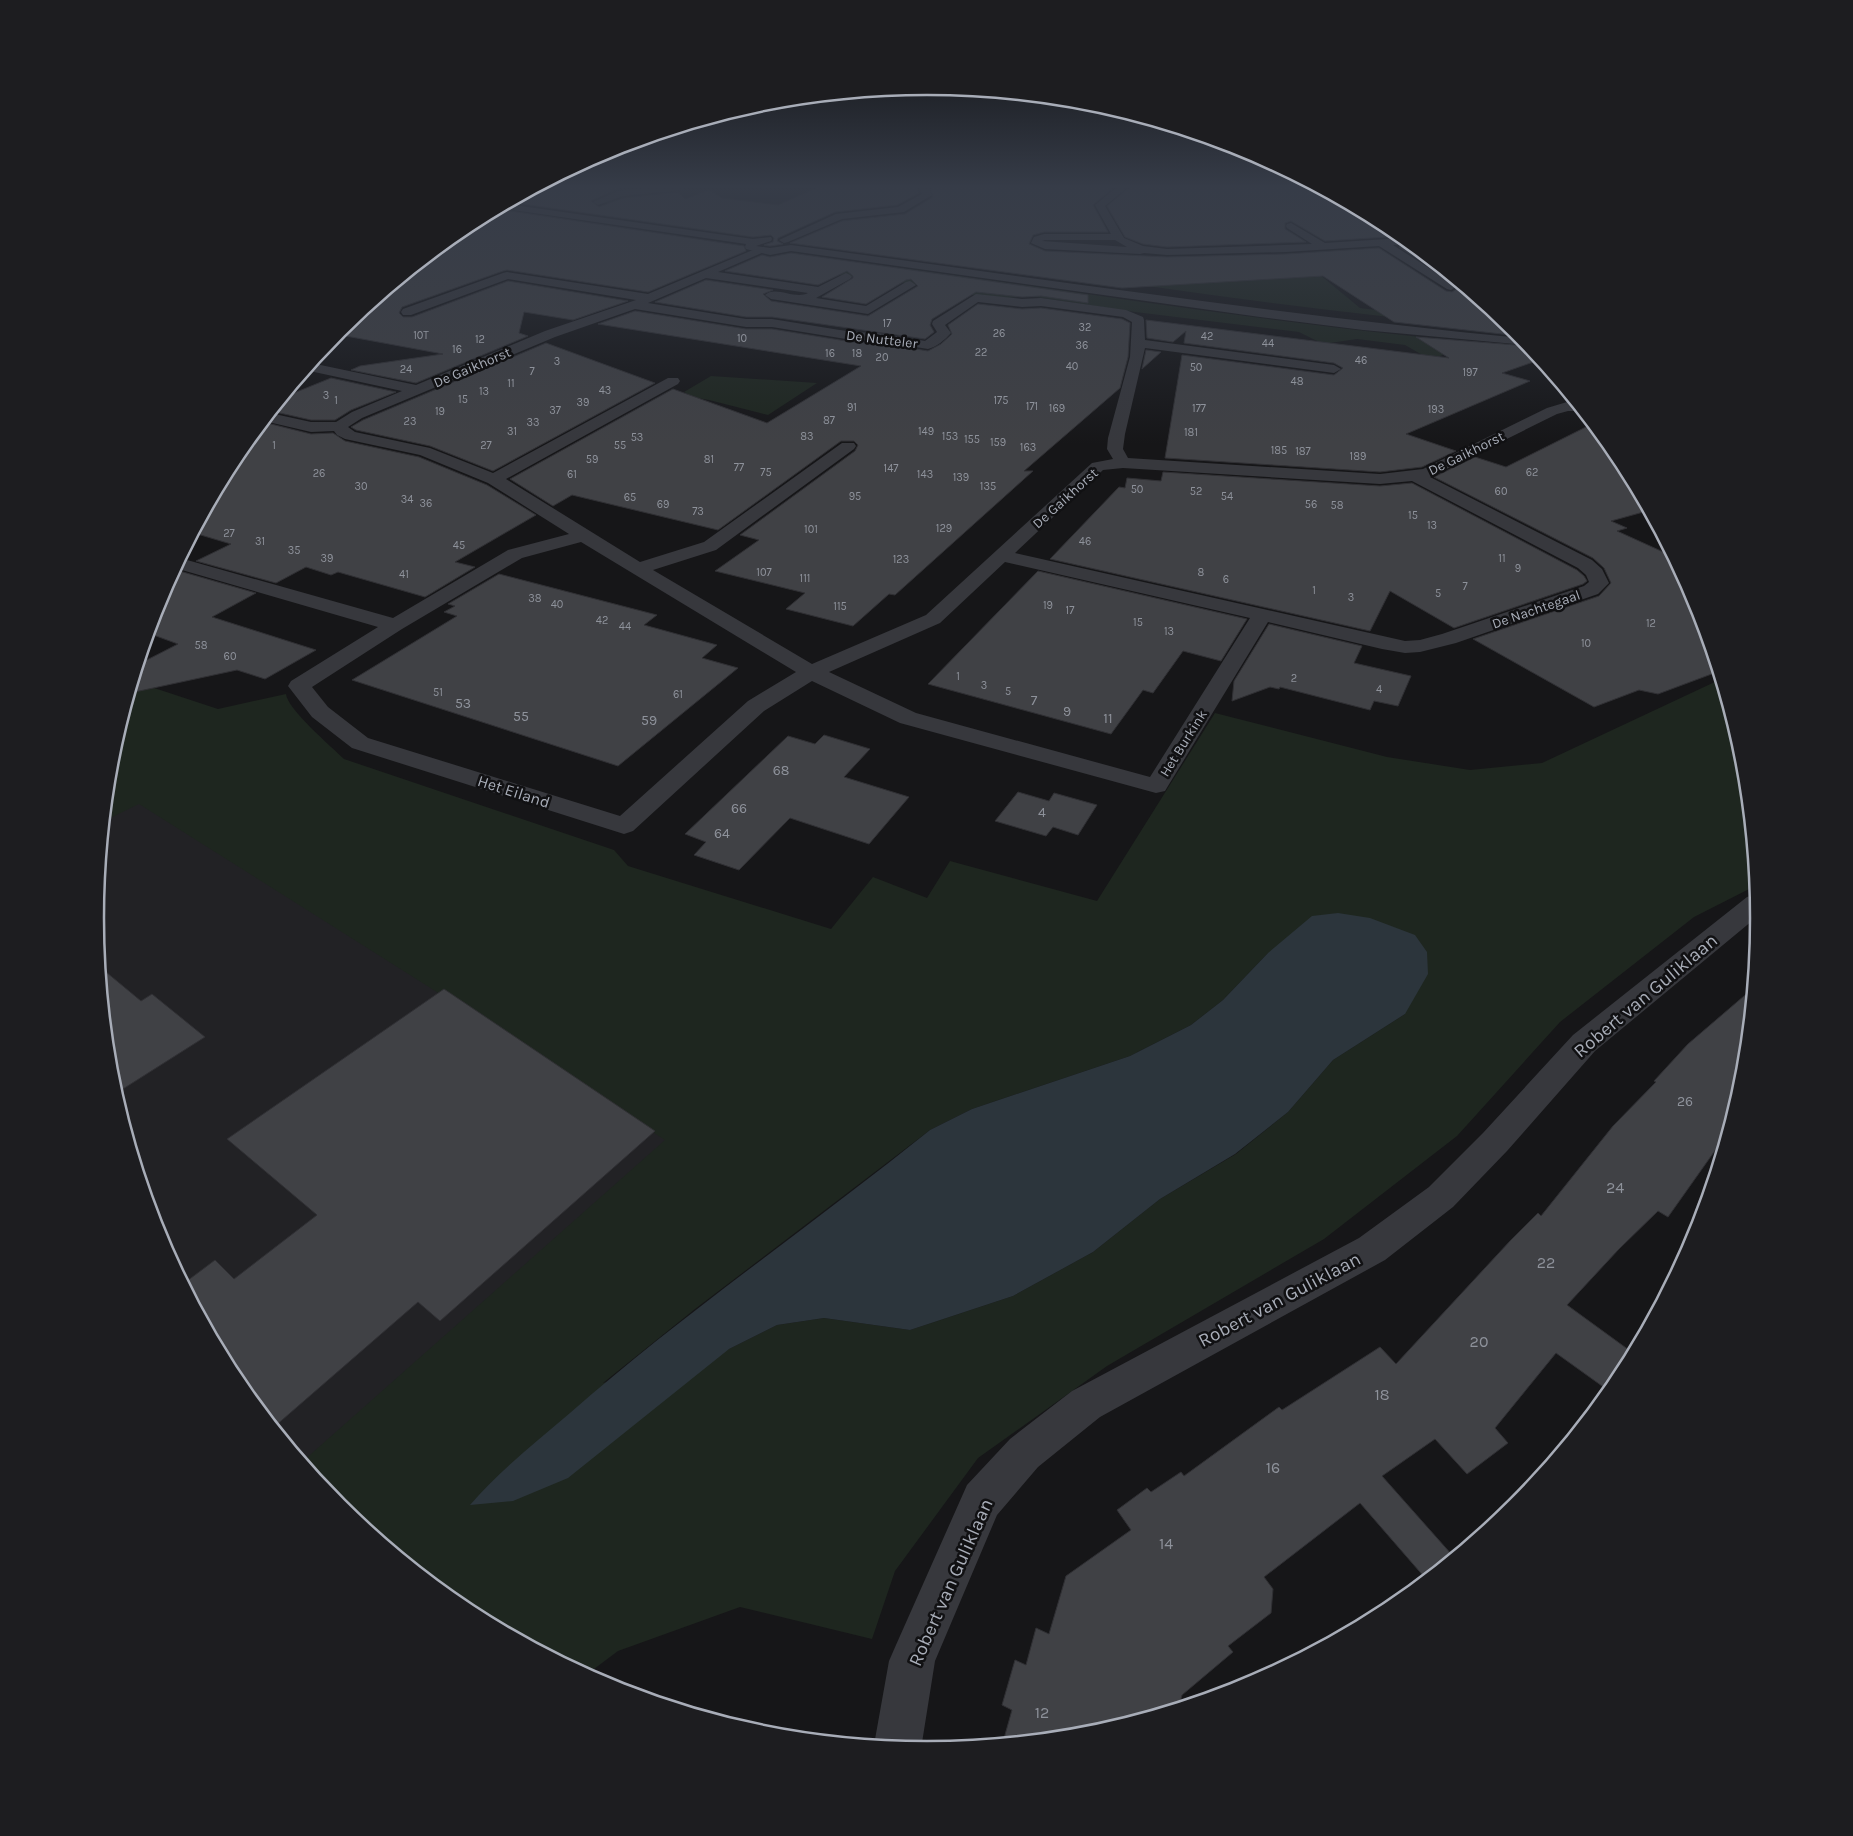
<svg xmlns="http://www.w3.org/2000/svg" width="1853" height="1836" viewBox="0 0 1853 1836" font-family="Karla,sans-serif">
<rect width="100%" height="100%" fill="#161618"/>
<!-- built -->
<path fill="#222225" d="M538,187H880L752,221L527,193Z
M154,778L755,1078L312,1474L235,1380L158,1236L111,1080L95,918L106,801Z"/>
<!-- green -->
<path fill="#1e261f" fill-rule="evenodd" d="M945,255L1319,274L1360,308L1481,323L1485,309H1490L1514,329C1323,313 1134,285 945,255Z
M817,257C1055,287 1290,328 1529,347L1539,359L1454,350L1431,360L1405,345L1357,339L1323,344L1299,332L1135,312L1030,296L1008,298L971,295L914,284L845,276L839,275L844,272Z
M711,376L817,383L768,415L709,400L692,397L684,392Z
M1719,680L1742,756L1755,886L1694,917L1560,1022L1457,1136L1324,1239L1107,1366L978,1458L895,1571L872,1639L740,1607L618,1651L586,1675L464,1609L338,1506L302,1462L665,1140L440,994L139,804L104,821L111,755L133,681L218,709L286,694C287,709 332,747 344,759L614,850L628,866L831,929L873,877L927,898L950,861L1097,901L1215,713L1387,757L1470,770L1542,763ZM1268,953L1405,1014L1333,1060L1288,1112L1236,1154L1160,1199L1093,1252L1013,1296L910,1330L824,1318L777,1325L729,1349L603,1383L695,1309L930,1130L972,1109L1130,1056L1191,1025L1223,1000Z"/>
<!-- water -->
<path fill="#2c353c" d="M1338,913L1370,918L1415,935L1427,952L1428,974L1405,1014L1333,1060L1288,1112L1235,1154L1160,1199L1093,1252L1013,1296L910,1330L824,1318L777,1325L729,1349L568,1478L513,1501L470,1505C499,1471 535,1443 570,1413C685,1312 811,1226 930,1130L972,1109L1130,1056L1191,1025L1223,1000L1268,953L1312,916Z"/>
<!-- building -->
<path fill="#404145" stroke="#303034" d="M538,187H633L617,189L591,201L599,207L623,198L678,192L685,199L709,190L722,198L778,205L818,187H916L919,193L897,205L835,212L778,238L777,241L783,244L770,246L764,245L773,242L774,238L771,235L753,237L509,202Z
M930,187H1114L1093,205L1108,232H1044L1033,235L1029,244L1045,251L1167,257L1286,254L1379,248L1446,291L1452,292L1458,288V284L1399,247L1411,245L1520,336L1394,322L1323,276L1122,288L790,243L842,221L905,214L933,197Z
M1130,187H1300L1388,226L1401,236L1325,241L1291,221L1285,223V229L1306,242L1167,247L1143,244L1125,237L1107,206Z
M497,209L744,246L746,251L648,292L507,270L503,271L402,307L399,313L403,317H412L508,281L628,301L573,320L524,312L519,333L528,336L416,383L351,370L360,366L443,354L335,334L465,226Z
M791,253L1088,295V303L1041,296L1022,297L976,292L932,319L930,325L934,332L925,339L772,317H746L655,302L706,280L773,290L763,294L771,301L868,316L918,286L911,279L906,280L866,304L822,297L853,278V276L847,271L818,285L725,271L762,255L770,257Z
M978,304L1022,309L1041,308L1122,319L1130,323L1128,357L1120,388L1024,471H1033L895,595L889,594L853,626L786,609L805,593L715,571L759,540L740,535L855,451L858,445L854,441H841L718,530L572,495L553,506L510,479L673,389L767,423L861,366L598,324L635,311L746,329H772L852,342L879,343L928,351L941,344L952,334L948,325Z
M1146,320L1449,358L1416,337L1528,346L1539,360L1502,373L1530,381L1406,434L1456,451L1422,467L1380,472L1165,458L1182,355L1334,375L1343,368L1334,363L1184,343L1186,331L1173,342L1147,338Z
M546,343L655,383L493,471L430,446L356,430L351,427L363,420Z
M1146,350L1161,352L1142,369Z
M331,378L396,392L351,410L335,420H311L271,411L284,397Z
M263,422L311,434L333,433L345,441L419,457L487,485L536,515L455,562L475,567L425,597L338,572L331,575L306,567L276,583L196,561L231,544L194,533L235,456Z
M1592,424L1612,449L1605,453L1623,466L1647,511L1611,521L1627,528L1617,531L1672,556L1695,600L1717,672L1658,694L1639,690L1594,707L1473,639L1599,596L1611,583L1604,568L1593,558L1434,477L1475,457L1506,467Z
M1163,472L1380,486L1412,483L1577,570L1584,576L1587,581L1583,584L1454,628L1390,591L1370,631L1050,559L1119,487L1125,488L1127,478L1161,481Z
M176,570L256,593L212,617L316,650L265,679L237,670L130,693L139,664L178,644L148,633L158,599L173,572Z
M1038,571L1247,619L1221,661L1183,651L1153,693L1143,690L1111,734L928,684Z
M499,574L657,615L644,625L717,645L702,658L738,668L618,766L352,680L457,616L444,612L455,606L448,604Z
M1269,624L1362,646L1354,663L1411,676L1398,706L1374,701L1370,710L1280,687L1279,689L1270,687L1232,701L1234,681Z
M824,735L870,749L844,777L909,797L869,844L790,818L739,870L694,855L706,842L685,834L788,736L815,744Z
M1018,792L1049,801L1054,793L1097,805L1078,835L1053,827L1046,836L995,821Z
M100,967L141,1001L152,994L205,1037L115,1094L111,1080Z
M444,989L655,1131L440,1321L418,1302L274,1427L235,1380L183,1284L215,1260L234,1279L317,1215L227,1139Z
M1751,990L1742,1081L1726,1135L1668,1217L1658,1211L1619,1249L1567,1305L1633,1353L1618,1380L1609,1391L1556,1353L1495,1428L1508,1443L1467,1474L1435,1439L1382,1476L1453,1556L1426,1579L1360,1503L1264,1577L1273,1589L1271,1613L1228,1646L1233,1652L1182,1695L1179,1706L1088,1734L1003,1742L1012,1710L1002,1705L1015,1660L1026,1665L1036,1628L1049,1634L1066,1576L1131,1530L1117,1510L1147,1488L1151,1492L1181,1472L1184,1476L1279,1407L1282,1410L1380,1347L1396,1364L1510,1241L1538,1213L1541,1216L1613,1126L1656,1082L1654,1081L1688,1044Z"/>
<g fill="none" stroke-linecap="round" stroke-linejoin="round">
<!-- pedestrian -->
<path fill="#37383d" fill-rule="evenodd" d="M650,187H687L682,190L623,196L598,205L593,202L618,191Z"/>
<!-- minor -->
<path fill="#37383d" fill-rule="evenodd" d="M918,187H928L932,195L904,212L842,219L788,242L784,243L779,240L836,214L898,207L922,194Z
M1117,187H1128L1105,206L1124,238L1143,246L1167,249L1312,244L1287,228L1286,226L1287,224L1291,223L1325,243L1403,238L1410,244L1393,245L1457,286L1451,290L1447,289L1379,246L1286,252L1167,255L1144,253L1140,254L1045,249L1031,243L1034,237L1044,234H1111L1095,205ZM1045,240H1115L1127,247L1042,241Z
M760,247L764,248L766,250L764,252L718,272L818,287L846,273L850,275L852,277L850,279L816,298L866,306L906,282L910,281L916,285L868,314L771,299L765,295C775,285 795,300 808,293L706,278L648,303L746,319H772L852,332L879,333L925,341L937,332L932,324L933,321L976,294L1022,299L1041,298L1126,310L1143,317L1144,320L1145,340L1334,365L1341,369L1334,373L1145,348L1125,434L1123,449L1128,458L1380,474L1423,469L1547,408L1567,402H1574L1581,411H1568L1557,414L1430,477L1592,560L1602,569L1609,583L1598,594L1456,643L1420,652L1405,653L1382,649L1268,622L1168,786L1165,791L1156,793L900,723L812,681L764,711L633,831L624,834L352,748L312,717L288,686L291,681L378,627L175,568L180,558L393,618L508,550L569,534L488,483L420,455L345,439L337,435L334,431L311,432L264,421L270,413L311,422H336L352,412L402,391L305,370L311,363L416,385L545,331L636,300L508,279L411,315H403L401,312L403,309L503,273L507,272L648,294ZM978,302L1022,307L1041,306L1123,317L1132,322L1130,357L1108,438L1107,449L1113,459L1092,463L926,615L812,664L653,570L716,550L854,449L856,446L854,443H842L704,542L640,562L506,479L678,384L680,381L678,378H668L493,473L430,448L355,432L348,427L362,418L555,337L635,309L746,327H772L852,340L879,341L928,349C936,347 945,340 951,333L945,325ZM1123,468L1380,484L1412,481L1578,568L1586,575L1589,582L1584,586L1442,634L1420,640L1405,641L1015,553L1103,470ZM581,542L796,672L748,701L620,816L368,738L328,707L312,687L402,629L522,558ZM1005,562L1250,618L1150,777L916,713L829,672L940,623Z
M1756,894L1758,916L1595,1051L1507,1151L1453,1207L1385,1260L1100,1417L1038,1467L997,1515L935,1661L921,1749L874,1745L889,1661L896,1645L967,1485L1010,1439L1072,1391L1359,1238L1429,1187L1483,1133L1573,1035L1747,897Z"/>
<!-- tertiary -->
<path fill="#37383d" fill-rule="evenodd" d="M507,204L753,239L771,237L772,239L771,241L756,246L770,248L791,245C1034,278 1277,314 1521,338L1527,345L1363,330L1260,317L791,251L770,255L746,249L745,247L746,244L499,208Z"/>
</g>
<!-- sky -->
<linearGradient id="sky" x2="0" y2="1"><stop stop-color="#0c0c0d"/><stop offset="0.42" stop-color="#363c48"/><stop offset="1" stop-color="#363c48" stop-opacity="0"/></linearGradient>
<rect width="1853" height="444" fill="url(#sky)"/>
<g text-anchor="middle" stroke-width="5" stroke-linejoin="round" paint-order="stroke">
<!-- far-number labels -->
<g font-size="11" fill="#8e929b">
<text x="887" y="327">17</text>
<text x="1085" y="331">32</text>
<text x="999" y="337">26</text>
<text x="421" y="339">10T</text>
<text x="1207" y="340">42</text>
<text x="742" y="342">10</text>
<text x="480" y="343">12</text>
<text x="1268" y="347">44</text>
<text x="1082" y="349">36</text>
<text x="457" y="353">16</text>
<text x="981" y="356">22</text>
<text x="830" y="357">16</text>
<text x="857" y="357">18</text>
<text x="882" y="361">20</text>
<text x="1361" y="364">46</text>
<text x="557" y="365">3</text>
<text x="1072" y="370">40</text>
<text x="1196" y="371">50</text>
<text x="406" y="373">24</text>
<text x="532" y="375">7</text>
<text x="1470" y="376">197</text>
<text x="1297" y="385">48</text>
<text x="511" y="387">11</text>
<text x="605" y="394">43</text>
<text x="484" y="395">13</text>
<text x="326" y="399">3</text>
<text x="463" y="403">15</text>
<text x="336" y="404">1</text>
<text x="1001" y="404">175</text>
<text x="583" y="406">39</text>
<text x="1032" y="410">171</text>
<text x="852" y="411">91</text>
<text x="1057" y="412">169</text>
<text x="1199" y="412">177</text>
<text x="1436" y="413">193</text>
<text x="555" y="414">37</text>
<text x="440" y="415">19</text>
<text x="829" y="424">87</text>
<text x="410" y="425">23</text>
<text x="533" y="426">33</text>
<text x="512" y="435">31</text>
<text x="926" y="435">149</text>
<text x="1191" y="436">181</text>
<text x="807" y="440">83</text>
<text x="950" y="440">153</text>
<text x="637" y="441">53</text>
<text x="972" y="443">155</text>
<text x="998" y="446">159</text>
<text x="274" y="449">1</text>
<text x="486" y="449">27</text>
<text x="620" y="449">55</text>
<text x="1028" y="451">163</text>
<text x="1279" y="454">185</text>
<text x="1303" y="455">187</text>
<text x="1358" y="460">189</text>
<text x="592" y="463">59</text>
<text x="709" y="463">81</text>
<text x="739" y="471">77</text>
<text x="891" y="472">147</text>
<text x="766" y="476">75</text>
<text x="1532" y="476">62</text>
<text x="319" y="477">26</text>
<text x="572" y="478">61</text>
<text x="925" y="478">143</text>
<text x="961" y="481">139</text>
<text x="361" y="490">30</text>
<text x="988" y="490">135</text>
<text x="1137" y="493">50</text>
<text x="1196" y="495">52</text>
<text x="1501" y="495">60</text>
<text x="855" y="500">95</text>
<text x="1227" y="500">54</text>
<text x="630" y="501">65</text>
<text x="407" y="503">34</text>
<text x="426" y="507">36</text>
<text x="663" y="508">69</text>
<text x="1311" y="508">56</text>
<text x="1337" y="509">58</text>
<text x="698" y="515">73</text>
<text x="1413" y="519">15</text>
<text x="1432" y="529">13</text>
<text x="944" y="532">129</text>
<text x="811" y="533">101</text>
<text x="229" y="537">27</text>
<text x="260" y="545">31</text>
<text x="1085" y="545">46</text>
<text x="459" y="549">45</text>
<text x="294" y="554">35</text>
<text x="327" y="562">39</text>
<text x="1502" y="562">11</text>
<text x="901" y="563">123</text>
<text x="1518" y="572">9</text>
<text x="764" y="576">107</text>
<text x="1201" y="576">8</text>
<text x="404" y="578">41</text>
<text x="805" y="582">111</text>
<text x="1226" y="583">6</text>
<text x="1465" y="590">7</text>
<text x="1314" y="594">1</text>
<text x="1438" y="597">5</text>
<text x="1351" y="601">3</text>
<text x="535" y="602">38</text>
<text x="557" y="608">40</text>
<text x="1048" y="609">19</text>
<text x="840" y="610">115</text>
<text x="1070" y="614">17</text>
<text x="602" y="624">42</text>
<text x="1138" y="626">15</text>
<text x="1651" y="627">12</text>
<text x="625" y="630">44</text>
<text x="1169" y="635">13</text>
<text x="1586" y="647">10</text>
<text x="201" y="649">58</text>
<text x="230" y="660">60</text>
<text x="958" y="680">1</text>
<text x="1294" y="682">2</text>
<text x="984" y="689">3</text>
<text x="1379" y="693">4</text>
<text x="1008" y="695">5</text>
<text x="438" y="696">51</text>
<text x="678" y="698">61</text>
</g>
<!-- far-street labels -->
<g font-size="14" fill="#a8adb8" stroke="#111113">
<text transform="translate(882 339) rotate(7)" y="5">De Nutteler</text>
<text transform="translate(472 367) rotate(-23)" y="5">De Gaikhorst</text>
<text transform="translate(1466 453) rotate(-26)" y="5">De Gaikhorst</text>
<text transform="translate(1065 498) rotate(-42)" y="5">De Gaikhorst</text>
<text transform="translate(1536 609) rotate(-19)" y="5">De Nachtegaal</text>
<text transform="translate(1183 743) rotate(-58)" y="5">Het Burkink</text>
</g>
<!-- number labels -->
<g font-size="14" fill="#8e929b">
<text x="1034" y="705">7</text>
<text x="463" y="708">53</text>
<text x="1067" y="716">9</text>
<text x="521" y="721">55</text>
<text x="1108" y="723">11</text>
<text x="649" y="725">59</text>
<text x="781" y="775">68</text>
<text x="739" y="813">66</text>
<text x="1042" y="817">4</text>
<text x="722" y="838">64</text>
<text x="1685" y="1106">26</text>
</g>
<!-- street labels -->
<g font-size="16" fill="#a8adb8" stroke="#111113">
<text transform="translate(514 791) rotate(18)" y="6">Het Eiland</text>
</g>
<!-- near-number labels -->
<g font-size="16" fill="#8e929b">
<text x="1615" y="1193">24</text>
<text x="1546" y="1268">22</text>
<text x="1479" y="1347">20</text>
<text x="1382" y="1400">18</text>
<text x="1273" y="1473">16</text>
<text x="1166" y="1549">14</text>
<text x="1042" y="1718">12</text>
</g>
<!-- near-street labels -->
<g font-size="19" fill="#a8adb8" stroke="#111113">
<text transform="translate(1645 995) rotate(-40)" y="7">Robert van Guliklaan</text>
<text transform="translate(1279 1299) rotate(-28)" y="7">Robert van Guliklaan</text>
<text transform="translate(950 1582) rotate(-66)" y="7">Robert van Guliklaan</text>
</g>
</g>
<!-- crop -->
<path d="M0 0H1853V1836H0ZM104 918a823 823 0 1 1 1646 0a823 823 0 1 1-1646 0Z" fill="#1d1d20" fill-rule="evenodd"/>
<path fill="none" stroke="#a8adb8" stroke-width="2.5" d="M104 918a823 823 0 1 1 1646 0a823 823 0 1 1-1646 0Z"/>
</svg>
